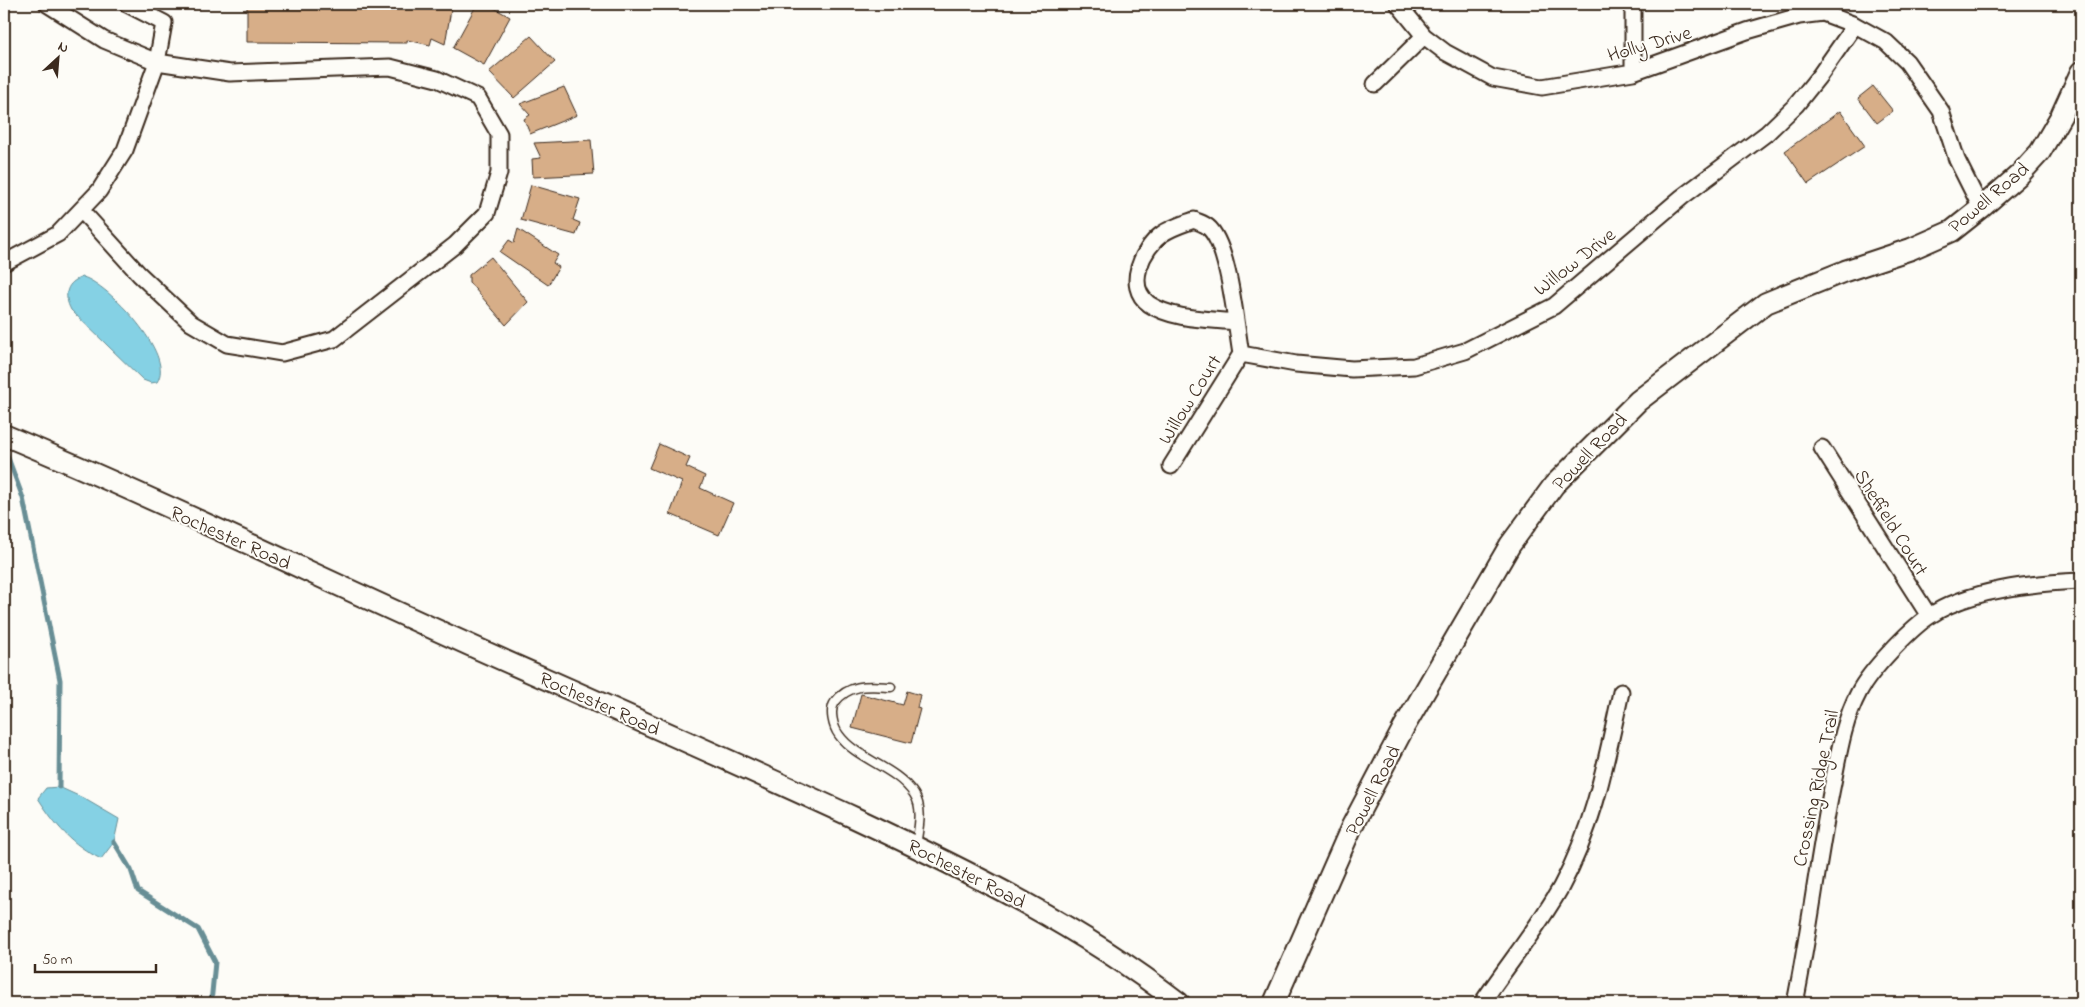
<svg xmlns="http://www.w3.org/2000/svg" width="2085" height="1007" viewBox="0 0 2085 1007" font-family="'Indie Flower',sans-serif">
<rect width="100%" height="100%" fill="#fdfcf7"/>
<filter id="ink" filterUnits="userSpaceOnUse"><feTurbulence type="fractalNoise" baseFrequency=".02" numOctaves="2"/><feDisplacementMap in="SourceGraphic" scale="10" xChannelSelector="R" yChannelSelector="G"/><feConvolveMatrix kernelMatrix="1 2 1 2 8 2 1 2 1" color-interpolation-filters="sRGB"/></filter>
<g filter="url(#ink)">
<!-- water -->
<path fill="#85d1e4" stroke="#678e95" d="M83,277C108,284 176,355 157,382L151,383L143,380L71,310C63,295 66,282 83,277Z
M59,787L83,798L119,819L114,842L101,859C71,844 56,826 38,798L46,788Z"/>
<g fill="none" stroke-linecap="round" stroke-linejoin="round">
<!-- stream -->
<path stroke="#678e95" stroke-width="5" d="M4,447L23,498L60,680L59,787
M114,842L131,870L138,891L198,929L215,962L211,1003"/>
</g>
<!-- building -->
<path fill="#d7ae88" stroke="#3b2a1e" d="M247,4H452L445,44L432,38L430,45L407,40V43L247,42Z
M477,4H487L510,17L484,65L453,48Z
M531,36L555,62L514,98L489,72Z
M1873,86L1893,111L1877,123L1858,98Z
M564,87L577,115L530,134L524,119L530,115L520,104Z
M1840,111L1865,146L1808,184L1785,151Z
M591,140L594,174L533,177L532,159L541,158L534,143Z
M531,185L580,199L573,220L580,223L576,235L521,220Z
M518,229L558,255L553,263L559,267L548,285L500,252L509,240L514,243Z
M491,257L528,302L506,325L469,282V275Z
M659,444L690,458L686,467L705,476L700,488L733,503L719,535L670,514L682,482L649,468Z
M907,691L920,695L917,708L920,709L911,743L852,728L861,694L903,705Z"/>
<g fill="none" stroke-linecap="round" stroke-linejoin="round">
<!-- service casing -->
<g stroke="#3b2a1e" stroke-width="11">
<path id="service" d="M891,687C869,686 850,683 835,702C829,710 833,727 839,735C857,760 895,766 914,794C924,809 918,830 916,846"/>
</g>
<!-- minor casing -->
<g stroke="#3b2a1e" stroke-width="19">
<path id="minor" d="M47,4L104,40L157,62L164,23L127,4
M1398,4L1424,36L1445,52L1493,78L1542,87L1633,72L1747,31L1799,16L1823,13L1855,25L1886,42L1907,62L1941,111L1957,160L1981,208
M1633,4V72
M1375,84L1424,36
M4,263L58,234L99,191L125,150L157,62L230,73L390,67L437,79L478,98L499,134V173L487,213L455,245L334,339L282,353L227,344L191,323L139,274L82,211
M1236,322C1208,319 1173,320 1149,304C1124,286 1143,248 1162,234C1172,227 1183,224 1194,220C1198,222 1205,224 1208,227C1229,244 1236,326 1241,354
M1241,354L1296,364L1352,369L1414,366L1465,351L1554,306L1682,197L1767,133L1796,105L1820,75L1855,25
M1822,448L1929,616
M1171,466L1241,354
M1482,1003C1508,964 1538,928 1561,887C1595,824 1606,761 1621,692
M1795,1003C1810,930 1818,856 1833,783C1839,752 1844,720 1859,692C1870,671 1908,631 1928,617C1968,589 2034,583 2081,581"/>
</g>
<!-- tertiary casing -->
<g stroke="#3b2a1e" stroke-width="24">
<path id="tertiary" d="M4,435C184,510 358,597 537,675C643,722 749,769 855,818C968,871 1080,926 1179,1003
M1274,1003L1352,826L1404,727L1510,545L1554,485L1638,401L1766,303L1845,271L1911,249L1952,231L1981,208L2020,174L2040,152L2061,116L2081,72"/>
</g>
<!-- service -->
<use href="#service" stroke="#fdfcf7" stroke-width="8"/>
<!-- minor -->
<use href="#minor" stroke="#fdfcf7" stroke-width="15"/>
<!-- tertiary -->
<use href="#tertiary" stroke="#fdfcf7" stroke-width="20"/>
</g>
</g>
<g text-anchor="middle" stroke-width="4" stroke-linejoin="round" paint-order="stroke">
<!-- street labels -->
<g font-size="20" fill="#3b2a1e" stroke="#fdfcf7">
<text transform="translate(1649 43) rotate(-16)" y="7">Holly Drive</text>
<text transform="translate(1988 197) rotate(-40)" y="7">Powell Road</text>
<text transform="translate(1574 261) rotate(-38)" y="7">Willow Drive</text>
<text transform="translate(1189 399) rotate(-58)" y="7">Willow Court</text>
<text transform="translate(1589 451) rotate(-46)" y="7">Powell Road</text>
<text transform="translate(1892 522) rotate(58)" y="7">Sheffield Court</text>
<text transform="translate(231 537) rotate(24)" y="7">Rochester Road</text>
<text transform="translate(600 703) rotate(24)" y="7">Rochester Road</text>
<text transform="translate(1815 788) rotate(-78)" y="7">Crossing Ridge Trail</text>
<text transform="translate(1372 790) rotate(-63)" y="7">Powell Road</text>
<text transform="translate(967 873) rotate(27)" y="7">Rochester Road</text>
</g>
</g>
<!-- margin -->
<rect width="2085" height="1007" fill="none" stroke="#fdfcf7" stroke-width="20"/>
<rect x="10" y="10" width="2065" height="987" fill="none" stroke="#3b2a1e" stroke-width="2" filter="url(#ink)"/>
<!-- north arrow -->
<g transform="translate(58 58) rotate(26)" stroke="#fdfcf7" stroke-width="4" paint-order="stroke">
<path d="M0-4L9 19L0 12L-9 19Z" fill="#3b2a1e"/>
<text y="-8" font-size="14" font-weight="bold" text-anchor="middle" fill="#3b2a1e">N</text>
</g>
<!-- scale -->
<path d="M35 964v8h121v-8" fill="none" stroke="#3b2a1e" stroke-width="2.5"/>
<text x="42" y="964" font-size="15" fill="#3b2a1e" stroke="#fdfcf7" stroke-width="4" paint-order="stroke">50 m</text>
</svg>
